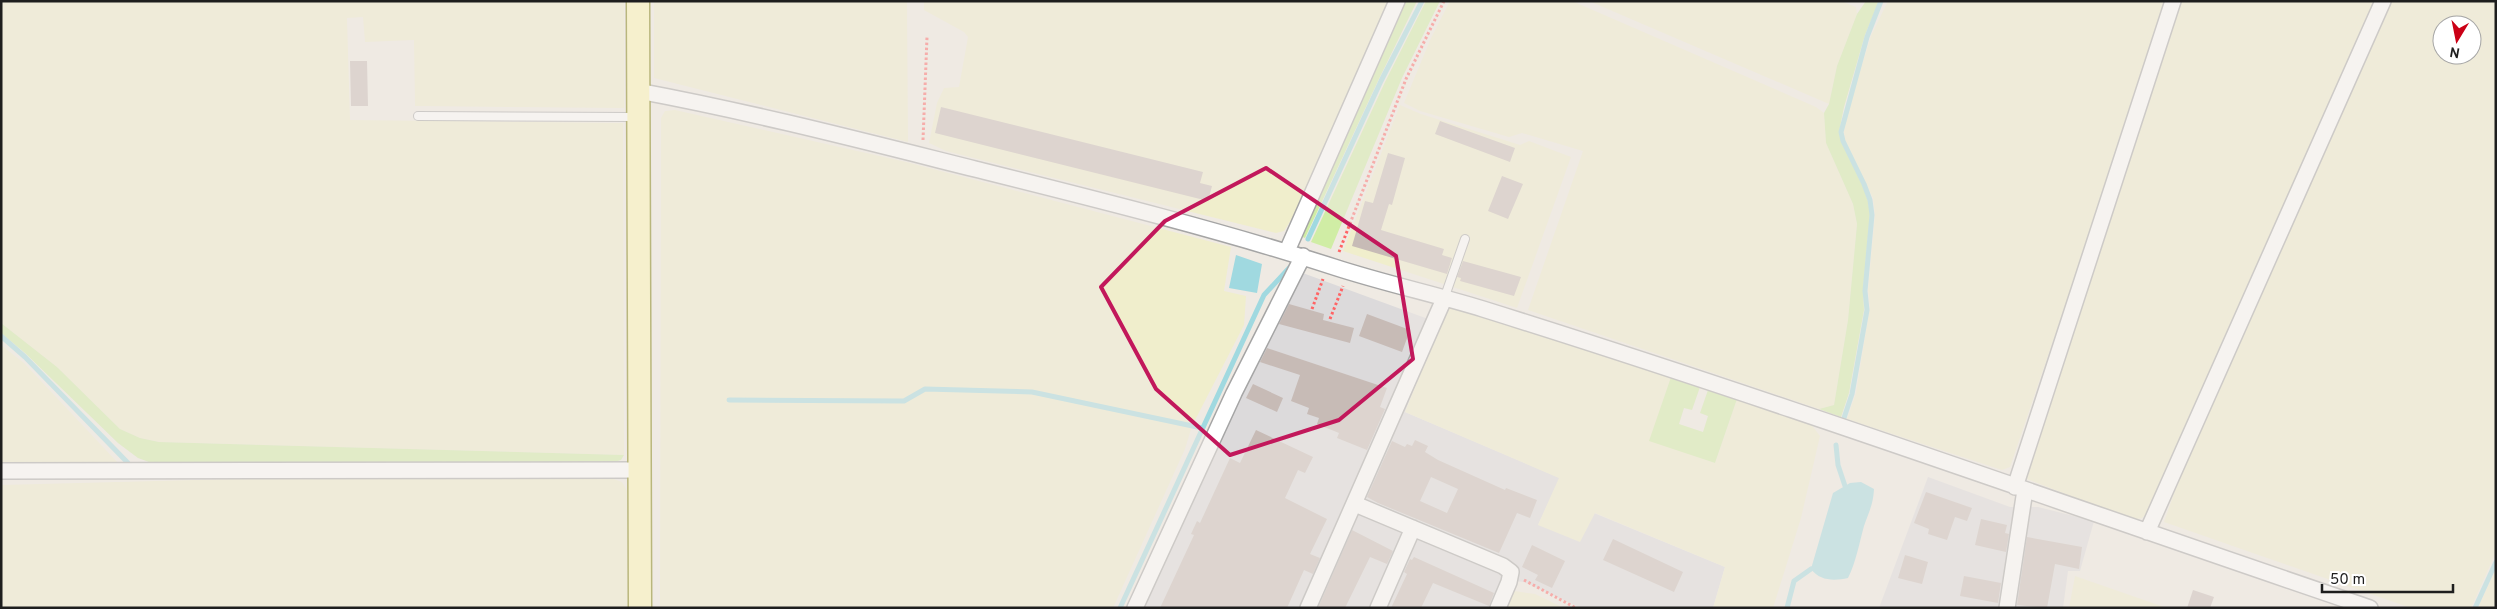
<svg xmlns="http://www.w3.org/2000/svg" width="2497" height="609" viewBox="0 0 2497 609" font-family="Overpass,sans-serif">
<rect width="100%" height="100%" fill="#efeae3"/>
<!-- residential -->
<path fill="#dcdadb" d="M1300,272L1439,323L1405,412L1560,478L1538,525L1594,513L1725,567L1713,608H1581L1524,582L1505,580L1492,608H1140Z
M1928,477L2010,507H2038L2094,521L2080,571H2068L2063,608H1879Z"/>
<!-- farmland -->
<path fill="#f0eecc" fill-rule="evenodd" d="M1,1H624V108L415,106L414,40L365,42L363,17L347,18L350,120L623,123L624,455L159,442L140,438L120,429L57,367L1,323Z
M654,1H907L908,142L654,78Z
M924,1H1391L1291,220L1284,231L1276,233L946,151L929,143L937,103L944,88L959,87L968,37L964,32L924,10Z
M1450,1H1572L1816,107L1824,113L1826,143L1853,204L1857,224L1848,320L1834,405L1819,409L1528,310L1583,151L1522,133L1509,137L1420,111L1404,103L1431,38Z
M1589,1H1841L1856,7L1857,14L1837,66L1829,104Z
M1888,1H2169L2010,467L2002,470L1847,419L1856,393L1870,306L1868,290L1875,215L1873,198L1845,140L1844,131L1848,110L1871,36Z
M2181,1H2377L2179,450H2174L2150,511L2142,518L2132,520L2027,479L2028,467Z
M2390,1H2496V552L2471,608H2411L2164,522L2188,453ZM2442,25H2472V55H2442Z
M1400,105L1421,114L1520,145L1529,141L1571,157L1517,308L1343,251Z
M675,110L906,162L1231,247L1224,291L1246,296L1244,325L1192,426L1185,449L1113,608H660L661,118L665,111Z
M1447,308L1458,309L1671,377L1650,440L1715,463L1737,399L1811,424L1820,436L1801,518L1773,608H1713L1725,567L1595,513L1580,542L1538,525L1559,478L1405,412Z
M1,345L24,363L120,465L1,464Z
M608,477L622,482L627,491L628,608H1V485L234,479Z
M2496,568V608H2478Z
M2075,576L2167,608H2069Z
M1514,591L1535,594L1564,608H1507Z"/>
<!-- grass -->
<path fill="#d0eda5" d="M1403,1H1417L1378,81L1305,238L1300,236Z
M1426,1H1440L1402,78L1331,249L1311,242L1385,82Z
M1866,1H1879L1865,35L1844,107L1839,132L1862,184L1868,201L1870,214L1863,290L1864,310L1849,393L1841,417L1819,409L1834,405L1848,320L1857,224L1853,204L1826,143L1824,113L1829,104L1837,66L1857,14Z
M1,323L57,367L120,429L140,438L159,442L624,455L621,460L611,463L206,465L149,462L138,458L118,443L25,353L1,333Z
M1671,377L1700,387L1692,410L1684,408L1679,424L1703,432L1708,416L1700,413L1708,390L1737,399L1715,463L1649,441Z"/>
<!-- water -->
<path fill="#a0d9e0" d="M1236,255L1262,264L1257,293L1229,288Z
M1861,482L1874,489C1873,506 1869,511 1864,526C1859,544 1856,562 1848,578C1834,581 1820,581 1811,569L1833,493L1850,483Z"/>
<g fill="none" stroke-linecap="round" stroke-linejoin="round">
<!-- stream -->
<path stroke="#a0d9e0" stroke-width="5" d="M1308,239L1381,81L1422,1
M1,336L25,357L128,463
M729,400L904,401L925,389L1032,392L1202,428
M1844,418L1852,394L1867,310L1865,291L1872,215L1870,200L1864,184L1843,141L1841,132L1867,37L1881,1
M1836,445L1838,465L1845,486
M1120,608L1264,295L1291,266
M1787,608L1794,581L1811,569
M2475,608L2496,562"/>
</g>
<!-- building -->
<path fill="#c7bbb6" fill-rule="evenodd" d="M350,61H367L368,106H351Z
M941,107L1203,172L1200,183L1212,186L1208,201L935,133Z
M1440,121L1515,148L1510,162L1435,134Z
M1388,153L1405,158L1392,205L1389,204L1381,230L1444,249L1442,255L1452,258L1447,274L1352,246L1365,201L1373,203Z
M1502,176L1523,184L1508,219L1488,211Z
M1463,261L1521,277L1514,296L1460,281L1461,278L1457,277Z
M1289,304L1324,314L1323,320L1354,328L1350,343L1279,324Z
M1367,314L1410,330L1402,352L1359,336Z
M1267,348L1387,388L1380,407L1385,409L1367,450L1337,438L1339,433L1317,424L1319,418L1307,414L1309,408L1291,401L1300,375L1260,362Z
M1253,384L1283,398L1277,412L1246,398Z
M1256,430L1313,457L1305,473L1298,470L1285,498L1327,519L1310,554L1320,558L1313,574L1304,570L1287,608H1160L1194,535L1191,534L1197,521L1200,523L1230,458L1240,463Z
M1415,440L1428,446L1425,452L1438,460L1505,490L1506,488L1537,500L1530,518L1517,513L1499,553L1378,503L1367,497L1392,441L1405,447L1407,444L1412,446ZM1431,477L1458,489L1447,513L1420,501Z
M1926,492L1972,508L1967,521L1955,517L1947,540L1928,534L1929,529L1914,523Z
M1981,519L2007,525L2005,533L2009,534L2006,552L1975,545Z
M1352,530L1393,551L1387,564L1370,557L1345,608H1318Z
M2027,537L2082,547L2079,569L2055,564L2047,608L2017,605Z
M1613,539L1683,572L1674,592L1603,560Z
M1532,545L1565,561L1552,588L1535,580L1538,575L1522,567Z
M1905,555L1928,562L1922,584L1898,578Z
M1414,557L1494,593L1489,606L1433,583L1421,608H1391L1407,574L1404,572L1410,559L1412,560Z
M1964,576L2001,583L1998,603L1960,596Z
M2193,590L2214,597L2210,608H2187Z"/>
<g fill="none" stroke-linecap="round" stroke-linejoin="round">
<!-- lane casing -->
<g stroke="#a5a5a5" stroke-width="10">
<path id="lane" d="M418,116L636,117
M1444,299L1465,239"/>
</g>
<!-- street casing -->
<g stroke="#a5a5a5" stroke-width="18">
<path id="street" d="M638,91C751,112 863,141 975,169C1095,199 1216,229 1334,267C1383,283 1434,294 1483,309C1781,402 2075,508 2370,608
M1287,251L1397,1
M1,471L640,470
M2015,487L2173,1
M1355,504L1503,566L1511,572L1509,582L1498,608
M2147,532L2383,1
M1135,608L1234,393L1303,256
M1308,608L1444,299
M1378,608L1413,528
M2007,608L2025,490"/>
</g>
<!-- secondary casing -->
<g stroke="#797900" stroke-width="25">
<path id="secondary" d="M638,1L640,608"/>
</g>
<!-- path -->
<path stroke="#ff6465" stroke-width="3" stroke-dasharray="2.5 2.5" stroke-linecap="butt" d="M923,140L927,37
M1339,252L1406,79L1444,1
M1312,309L1323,279
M1330,319L1343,286
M1524,580L1576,608"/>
<!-- lane -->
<use href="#lane" stroke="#fff" stroke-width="8"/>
<!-- street -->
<use href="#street" stroke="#fff" stroke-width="15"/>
<!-- secondary -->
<use href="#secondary" stroke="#fef9b2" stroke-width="22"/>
</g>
<!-- marked area -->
<path d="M0 0H2497V609H0ZM1266,168L1396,256L1413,359L1339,420L1230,455L1156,389L1101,287L1165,221Z" fill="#efeae3" fill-opacity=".55" fill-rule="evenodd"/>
<path fill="none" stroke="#c2185b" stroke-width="4" stroke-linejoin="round" d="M1266,168L1396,256L1413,359L1339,420L1230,455L1156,389L1101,287L1165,221Z"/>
<!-- border -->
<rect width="2497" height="609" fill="none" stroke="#1e1e1e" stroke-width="5"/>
<!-- north arrow -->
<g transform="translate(2457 40) rotate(190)"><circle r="24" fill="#ffffff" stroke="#a5a5a5"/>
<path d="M0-4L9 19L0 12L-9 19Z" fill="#cb0016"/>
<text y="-8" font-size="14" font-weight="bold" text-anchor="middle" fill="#1e1e1e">N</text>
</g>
<!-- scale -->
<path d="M2322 584v8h131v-8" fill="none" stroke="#1e1e1e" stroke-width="2.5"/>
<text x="2330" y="584" font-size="15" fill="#1e1e1e" stroke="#ffffff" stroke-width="4" paint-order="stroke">50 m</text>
</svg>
